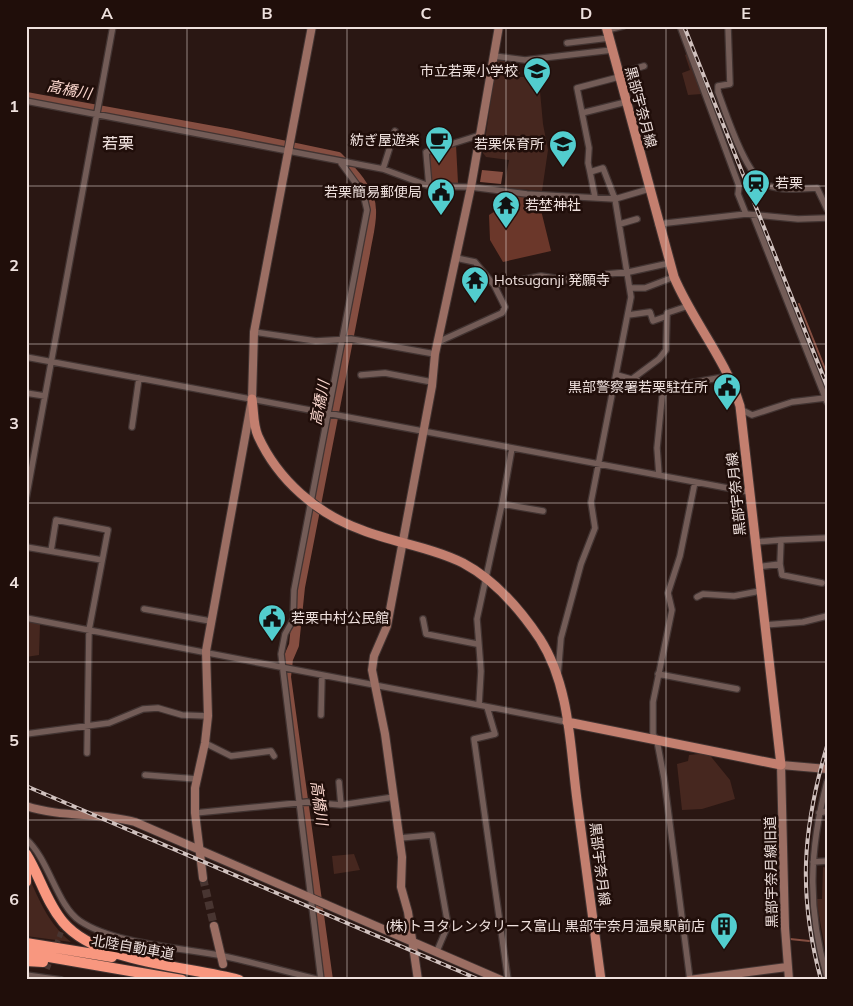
<svg xmlns="http://www.w3.org/2000/svg" width="853" height="1006" viewBox="0 0 853 1006" font-family="Mulish,'Noto Sans JP',sans-serif">
<rect width="100%" height="100%" fill="#2a1713"/>
<!-- green -->
<path fill="#46271f" d="M687,54L702,94L688,95L682,73L690,70L685,55Z
M497,60L520,64V77H537L539,80L543,124L548,150L542,191L504,188L509,160L486,157L483,153Z
M26,621L40,624L39,655L26,657Z
M708,753L730,780L735,799L702,809L682,810L677,764L688,761L689,755Z
M354,854L360,870L334,874L332,856Z
M823,867L827,868L825,948L816,899H822Z
M30,880C41,904 50,925 71,942L26,936V900L29,897Z"/>
<!-- forest -->
<path fill="#6b372a" d="M456,145L458,183H431L428,154Z
M508,195L538,198L551,251L503,262L490,240L489,215L508,203Z"/>
<!-- water -->
<path fill="#854e41" d="M482,170L503,172L501,184L480,182Z"/>
<g fill="none" stroke-linecap="round" stroke-linejoin="round">
<!-- stream -->
<path stroke="#854e41" stroke-width="2" d="M799,304L827,374
M790,939L809,941"/>
<!-- river -->
<path stroke="#854e41" stroke-width="10" d="M26,97L230,134L338,157C351,170 371,190 371,210C372,223 367,239 365,253L300,587L294,645L288,659L286,677L328,980"/>
<!-- street-tunnel -->
<path stroke="#483531" stroke-width="5.5" stroke-dasharray="5.5 3" stroke-linecap="butt" d="M47,969L65,922"/>
<!-- secondary-tunnel -->
<path stroke="#483531" stroke-width="8" stroke-dasharray="8 4" stroke-linecap="butt" d="M203,878L214,926"/>
<!-- street casing -->
<g stroke="#423432" stroke-width="8">
<path id="street" d="M680,26L739,186L738,194L746,214
M728,26L730,84L718,86V92C726,113 746,177 767,185C782,191 801,189 817,188L827,209
M607,30L623,26
M567,43L609,38
M494,56L525,60L612,50
M618,74L644,66
M26,101L383,169L429,186L471,187L527,194L615,199L649,189
M582,113L626,102
M383,169L395,131
M590,172L588,163L589,148L577,88L619,77
M429,186L426,152L480,135
M753,215L827,402
M620,224L637,219
M658,224L746,214L798,219L827,218
M456,258L475,262L494,285L541,276L581,282L606,274L629,272L670,263
M632,288H645L674,277
M628,315L650,312L653,321L667,316
M254,332L316,341L351,339L435,354
M438,342L502,313L505,307L494,285
M26,357L749,492
M361,375L385,373L432,382
M617,375L663,388L657,448L659,475
M632,379L659,359L666,350L667,313L688,306
M663,388L729,376
M26,393L45,396
M740,409L752,415L792,402L825,398
M132,427L139,378
M512,448L502,504L543,511
M26,499L113,26
M755,542L781,540
M26,547L102,560
M51,551L56,520L108,530L89,630L87,753
M780,564L782,575L822,583
M757,567L780,564L781,540L827,538
M697,597L703,594L734,596L760,591
M144,609L210,621
M26,618L567,722
M423,619L426,634L477,644
M764,625L803,622L827,616
M658,674L737,689
M558,675L561,638L581,564L595,528L591,502L631,297L615,199L603,168L590,172L595,197
M479,705L481,671L477,619L502,504
M487,707L495,734L474,739L508,980
M321,715L322,675
M26,734L109,723L143,709L158,708L182,715L208,716
M205,743L231,756L271,751L274,756
M145,775L197,779
M339,782L341,805L394,797
M827,782C809,850 807,909 827,977
M195,813L307,802L341,805
M819,813L827,811
M400,838L432,835L448,925L437,951
M26,839C49,859 57,906 80,921C114,944 183,948 223,956C256,963 287,972 320,980
M813,862L827,861
M26,975L61,980
M321,980L281,654L285,634L293,620L294,590L367,210L363,193L341,163
M690,980L664,778L657,741L653,734V702L672,610L668,593L680,556L695,482"/>
</g>
<!-- secondary casing -->
<g stroke="#423432" stroke-width="10">
<path id="secondary" d="M26,806C62,818 99,812 135,822L501,980
M203,878L195,813V788L205,743L208,716L206,651L252,399L254,332L312,26
M214,926L223,964
M418,980L408,912L401,887L402,857L385,734L372,670L374,656L387,626L432,386L435,354L471,187L499,26
M689,980L787,967
M789,980L785,928L781,765L827,769"/>
</g>
<!-- primary casing -->
<g stroke="#423432" stroke-width="11">
<path id="primary" d="M252,399C254,411 253,425 258,436C278,480 317,514 362,530C395,543 431,547 463,563C495,580 520,609 540,639C570,686 570,747 577,800C585,860 593,920 601,980
M567,722L781,765L740,406C726,359 693,322 674,277L606,26"/>
</g>
<!-- highway casing -->
<g stroke="#423432" stroke-width="12">
<path id="highway" d="M26,854C40,876 46,902 63,922C97,963 188,966 239,980
M26,874V882
M26,943L112,957
M26,953L182,980
M26,961L43,962"/>
</g>
<!-- street -->
<use href="#street" stroke="#735c57" stroke-width="5.5"/>
<!-- secondary -->
<use href="#secondary" stroke="#9b6e63" stroke-width="8"/>
<!-- primary -->
<use href="#primary" stroke="#c37f6f" stroke-width="9"/>
<!-- highway -->
<use href="#highway" stroke="#f8977f" stroke-width="10"/>
<!-- rail casing -->
<g stroke="#d0c1be" stroke-width="4">
<path id="rail" d="M684,26L827,386
M26,786L480,980
M821,980C798,895 802,831 827,746"/>
</g>
<!-- rail -->
<use href="#rail" stroke="#200e0a" stroke-width="2" stroke-dasharray="5.5" stroke-linecap="butt"/>
</g>
<!-- grid -->
<path fill="none" stroke="#efe1de" stroke-width="1" stroke-opacity="0.55" d="M187,26V980M347,26V980M506,26V980M666,26V980M26,186H827M26,344H827M26,503H827M26,662H827M26,820H827"/>
<!-- icons -->
<defs>
<g id="school-pin" transform="scale(1.4375)"><path d="M0 17L-7.5 6A9.5 9.5 0 1 1 7.5 6Z" fill="#52cdce" stroke="#200e0a"/><path d="M0-5L7-2L0 1L-7-2ZM-4 1L0 2.5L4 1V4Q0 6-4 4Z" fill="#111"/></g>
<g id="cafe-pin" transform="scale(1.4375)"><path d="M0 17L-7.5 6A9.5 9.5 0 1 1 7.5 6Z" fill="#52cdce" stroke="#200e0a"/><path d="M-5.5-4.5H6V0H3Q3 3.5 0 3.5H-2.5Q-5.5 3.5-5.5 0ZM3-3.2v2h1.7v-2ZM-6 4.5H4V6H-6Z" fill="#111"/></g>
<g id="station-pin" transform="scale(1.4375)"><path d="M0 17L-7.5 6A9.5 9.5 0 1 1 7.5 6Z" fill="#52cdce" stroke="#200e0a"/><path d="M-3-6H3Q5-6 5-4V2Q5 4 3 4L4.5 6H3L1.5 4h-3L-3 6H-4.5L-3 4Q-5 4-5 2V-4Q-5-6-3-6ZM-3.5-4v3h7v-3ZM-3.5 1v1.5H-2V1ZM2 1v1.5H3.5V1Z" fill="#111"/></g>
<g id="civic-pin" transform="scale(1.4375)"><path d="M0 17L-7.5 6A9.5 9.5 0 1 1 7.5 6Z" fill="#52cdce" stroke="#200e0a"/><path d="M-.6-6.5H3V-4.5H.6V-3L4-1V1h2V6H-6V1h2V-1L-.6-3ZM-1.2 2.5V6h2.4V2.5Z" fill="#111"/></g>
<g id="temple-pin" transform="scale(1.4375)"><path d="M0 17L-7.5 6A9.5 9.5 0 1 1 7.5 6Z" fill="#52cdce" stroke="#200e0a"/><path d="M0-6L5-2H3V0L6.5 2.5H4V6H1.5V3h-3V6H-4V2.5H-6.5L-3 0V-2H-5Z" fill="#111"/></g>
<g id="building-pin" transform="scale(1.4375)"><path d="M0 17L-7.5 6A9.5 9.5 0 1 1 7.5 6Z" fill="#52cdce" stroke="#200e0a"/><path d="M-4-6H4V6H1V3H-1V6H-4ZM-2.5-4.3h1.7v1.8h-1.7ZM.8-4.3h1.7v1.8H.8ZM-2.5-1h1.7V.8h-1.7ZM.8-1h1.7V.8H.8Z" fill="#111"/></g>
</defs>
<g fill-rule="evenodd">
<use href="#school-pin" x="537" y="71"/>
<use href="#cafe-pin" x="439" y="140"/>
<use href="#school-pin" x="563" y="144"/>
<use href="#station-pin" x="756" y="183"/>
<use href="#civic-pin" x="441" y="192"/>
<use href="#temple-pin" x="506" y="205"/>
<use href="#temple-pin" x="475" y="280"/>
<use href="#civic-pin" x="727" y="387"/>
<use href="#civic-pin" x="272" y="618"/>
<use href="#building-pin" x="724" y="926"/>
</g>
<g text-anchor="middle" stroke-width="5" stroke-linejoin="round" paint-order="stroke">
<!-- poi labels -->
<g font-size="14" fill="#efe1de" stroke="#200e0a" text-anchor="end">
<text x="518" y="76">市立若栗小学校</text>
<text x="420" y="145">紡ぎ屋遊楽</text>
<text x="544" y="149">若栗保育所</text>
<text x="775" y="188" text-anchor="start">若栗</text>
<text x="422" y="197">若栗簡易郵便局</text>
<text x="525" y="210" text-anchor="start">若埜神社</text>
<text x="494" y="285" text-anchor="start">Hotsuganji 発願寺</text>
<text x="708" y="392">黒部警察署若栗駐在所</text>
<text x="291" y="623" text-anchor="start">若栗中村公民館</text>
<text x="705" y="931">(株)トヨタレンタリース富山 黒部宇奈月温泉駅前店</text>
</g>
<!-- street labels -->
<g font-size="14" fill="#efe1de" stroke="#200e0a">
<text transform="translate(641 107) rotate(75)" y="5">黒部宇奈月線</text>
<text transform="translate(736 494) rotate(-96)" y="5">黒部宇奈月線</text>
<text transform="translate(600 864) rotate(83)" y="5">黒部宇奈月線</text>
<text transform="translate(771 872) rotate(-91)" y="5">黒部宇奈月線旧道</text>
<text transform="translate(133 947) rotate(10)" y="5">北陸自動車道</text>
</g>
<!-- water labels -->
<g font-size="15" font-style="italic" fill="#fbd7ce" stroke="#200e0a">
<text transform="translate(69 90) rotate(11)" y="5">高橋川</text>
<text transform="translate(320 403) rotate(-79)" y="5">高橋川</text>
<text transform="translate(319 803) rotate(82)" y="5">高橋川</text>
</g>
<!-- quarter labels -->
<g font-size="16" fill="#efe1de" stroke="#200e0a">
<text x="118" y="149">若栗</text>
</g>
</g>
<!-- border -->
<rect width="853" height="1006" fill="none" stroke="#200e0a" stroke-width="55"/>
<rect x="28" y="28" width="798" height="950" fill="none" stroke="#efe1de" stroke-width="2"/>
<g font-size="16" text-anchor="middle" font-weight="bold" fill="#efe1de">
<text x="107" y="19">A</text>
<text x="267" y="19">B</text>
<text x="426" y="19">C</text>
<text x="586" y="19">D</text>
<text x="746" y="19">E</text>
<text x="14" y="112">1</text>
<text x="14" y="271">2</text>
<text x="14" y="429">3</text>
<text x="14" y="588">4</text>
<text x="14" y="746">5</text>
<text x="14" y="905">6</text>
</g>
</svg>
